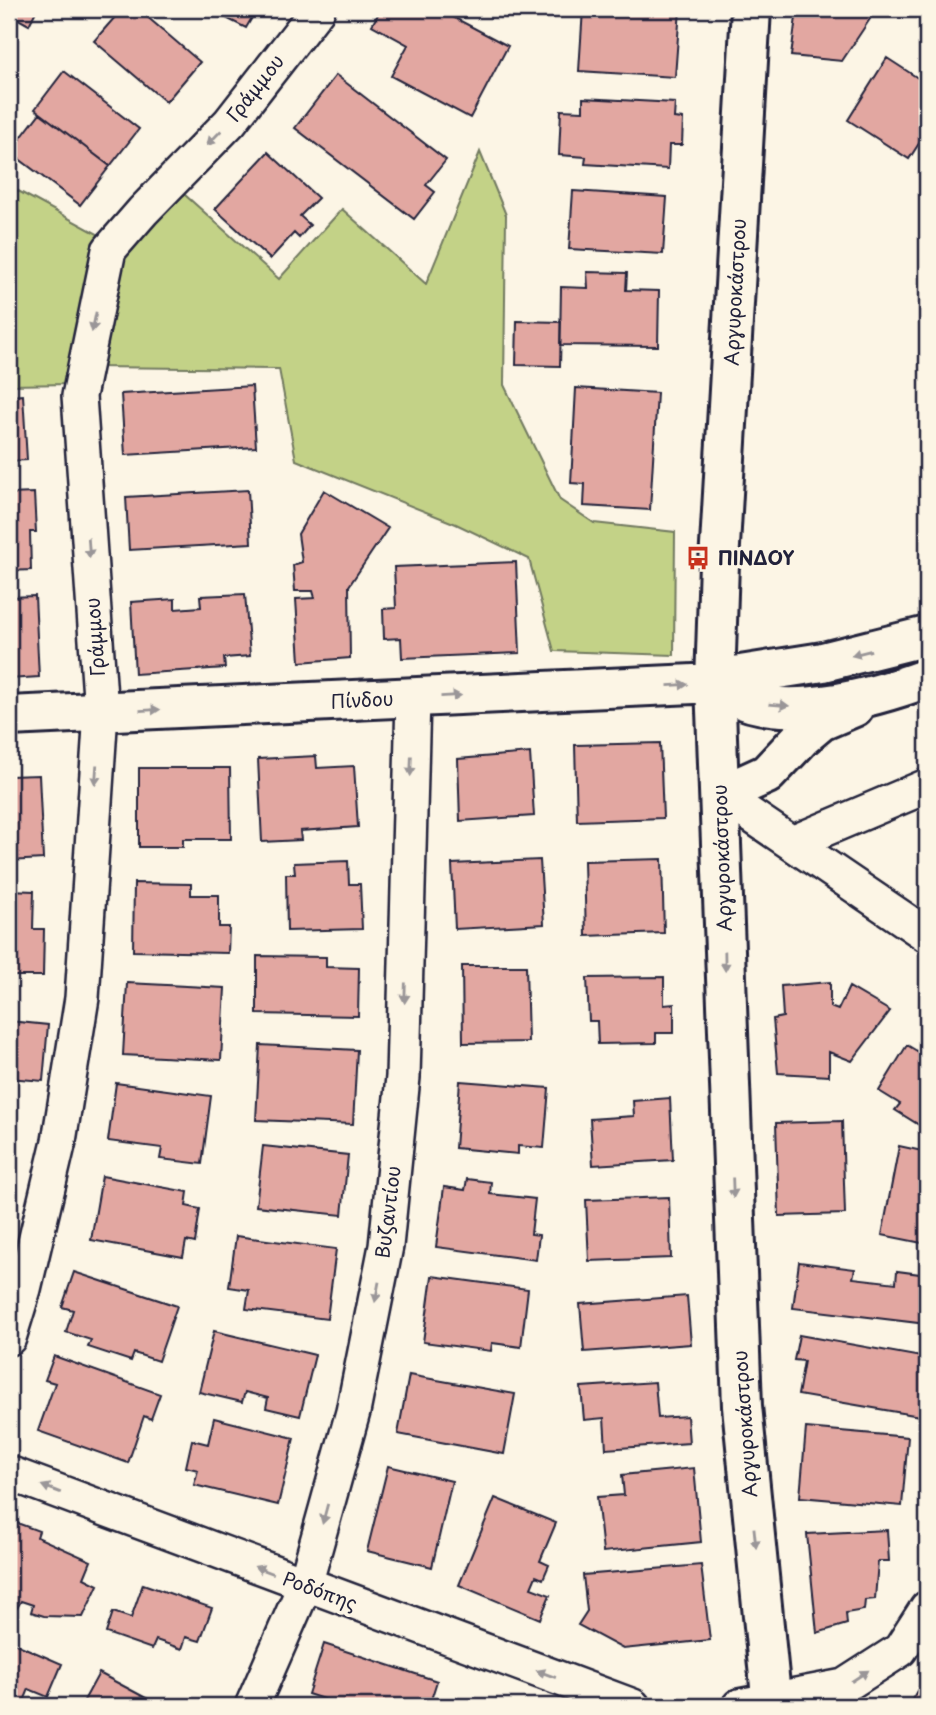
<svg xmlns="http://www.w3.org/2000/svg" width="936" height="1715" viewBox="0 0 936 1715" font-family="'Playpen Sans',sans-serif">
<rect width="100%" height="100%" fill="#fcf5e5"/>
<filter id="ink" filterUnits="userSpaceOnUse"><feTurbulence type="fractalNoise" baseFrequency=".0143" numOctaves="2"/><feDisplacementMap in="SourceGraphic" scale="14" xChannelSelector="R" yChannelSelector="G"/><feConvolveMatrix kernelMatrix="1 2 1 2 8 2 1 2 1" color-interpolation-filters="sRGB"/></filter>
<g filter="url(#ink)">
<!-- green -->
<path fill="#c3d287" stroke="#727a61" stroke-width="2" d="M480,152L506,215L504,385L560,500L594,523L675,532L674,655L554,651L529,559L456,524L296,460L279,369L93,367L117,252L176,187L279,279L342,209L426,284Z
M9,186L105,238L71,384L9,385Z"/>
<!-- building -->
<path fill="#e2a7a1" stroke="#22223b" stroke-width="2" d="M9,9H37L29,25L9,14Z
M122,9H138L200,62L166,102L94,41Z
M208,9H257L246,28Z
M381,9H438L508,46L470,118L391,76L408,45L372,25Z
M583,9H680L675,77L579,71Z
M797,9H871L870,19L842,61L791,56Z
M887,58L927,84V115L923,121L927,124V131L909,159L848,120Z
M64,71L139,129L110,166L35,109Z
M336,75L446,160L426,185L435,192L414,219L295,128Z
M583,98L675,103L674,118L683,119L682,145H669L668,169L585,164L586,157L559,155L561,110L583,111Z
M40,113L110,166L80,205L10,152Z
M268,152L318,198L300,216L310,225L299,238L294,233L270,259L215,209Z
M573,191L667,197L663,254L569,249Z
M587,272L627,273L626,290L659,291L658,346L560,345L561,287L588,288Z
M517,321L561,322L560,366L516,365Z
M252,386L256,447L125,455L121,394Z
M576,388L657,393L650,510L584,506L585,484L571,483Z
M23,395L27,460L9,461V396Z
M248,490L251,543L129,550L126,497Z
M324,490L388,528L349,586L350,658L300,662L296,599L315,598L313,591H295L293,565L302,562L298,534Z
M34,493L36,532H30L31,570L9,571V494Z
M516,562L520,653L402,658L401,638L384,639L383,609L396,608L394,567Z
M245,594L250,656L224,658L225,668L135,674L131,602L175,599V609L201,607L200,596Z
M35,596L39,677L9,679V597Z
M660,743L663,818L577,821L575,745Z
M530,753L534,816L460,821L458,759Z
M316,756L317,768L354,766L358,827L300,831L301,840L262,842L258,759Z
M139,768H230L231,839H183V847H139Z
M39,775L43,859L9,861V776Z
M662,859L664,933L586,936L584,861Z
M540,860L544,924L455,929L452,864Z
M348,861L349,884H360L362,929L287,931L286,874H295L294,863Z
M134,883L191,884V895H219V927H229L228,953L133,951Z
M9,890L34,891L33,929H44L43,976H9Z
M257,956L326,957V967L359,968L358,1016L257,1014Z
M462,966H526L528,1042L463,1043Z
M664,977V1005L674,1004V1033H656V1043L598,1044L597,1021H589L587,978Z
M830,982V1007L838,1010L849,987L890,1011L852,1061L829,1052V1076L778,1073L773,1019L783,1017L781,986Z
M127,983L225,988L221,1060L123,1055Z
M9,1021L48,1025L43,1081L9,1078Z
M260,1045L357,1050L353,1124L256,1120Z
M907,1045L927,1057V1123L924,1128L895,1110L900,1104L879,1091Z
M460,1081L549,1088L544,1148L518,1146V1154L455,1148Z
M116,1083L211,1096L202,1164L160,1159L162,1148L108,1141Z
M670,1098L673,1160L593,1165L590,1119L634,1116L633,1101Z
M842,1121L845,1214L779,1216L776,1123Z
M263,1146L348,1155L342,1215L256,1206Z
M899,1146L927,1152V1244L882,1235Z
M102,1176L188,1192L186,1206L200,1209L195,1243L186,1241L183,1257L91,1240Z
M467,1179L491,1182L490,1194L535,1199L531,1234L539,1235L536,1260L436,1247L444,1187L465,1190Z
M669,1197L671,1258L589,1261L586,1200Z
M236,1236L336,1249L327,1319L246,1309L249,1290L229,1287Z
M799,1262L855,1269L853,1278L896,1283L897,1271L927,1275V1324L793,1308Z
M74,1272L177,1306L158,1361L134,1353L131,1361L88,1347L91,1340L66,1332L73,1310L62,1307Z
M432,1276L528,1289L521,1347L492,1343L491,1351L423,1342Z
M687,1296L691,1344L584,1352L580,1304Z
M214,1331L315,1355L300,1416L266,1408L268,1398L245,1392L242,1402L199,1392Z
M799,1335L927,1358V1373L920,1416L798,1395L804,1361L794,1360Z
M54,1356L160,1394L151,1419L144,1416L128,1463L38,1431L55,1383L45,1380Z
M409,1375L515,1394L504,1454L398,1434Z
M655,1382L658,1418L687,1416L689,1443L606,1449L604,1418L584,1420L581,1387Z
M214,1418L294,1438L278,1505L194,1485L198,1470L186,1467L192,1440L208,1444Z
M806,1428L908,1437L902,1506L800,1497Z
M388,1466L452,1481L432,1567L367,1551Z
M694,1468L701,1542L603,1552L597,1497L624,1495L622,1475Z
M495,1498L556,1523L540,1561L549,1565L543,1579L536,1576L531,1588L550,1595L540,1619L459,1585Z
M9,1520L39,1531L37,1537L91,1561L84,1578L98,1585L83,1617L44,1616L31,1612L33,1605L21,1601L17,1608L9,1605Z
M887,1530L889,1561H878L875,1599L865,1600L864,1610L846,1613L847,1624L817,1633L807,1534Z
M701,1565L710,1640L623,1649L578,1625L587,1611L583,1575Z
M143,1584L212,1608L200,1641L186,1637L182,1649L156,1640L152,1649L106,1633L113,1612L131,1618Z
M9,1641L62,1664L48,1697L29,1689L22,1706L9,1704Z
M324,1644L437,1681L429,1706H338L339,1704L308,1694Z
M99,1673L161,1706H81Z
M927,1673V1706H916L910,1703Z"/>
<g fill="none" stroke-linecap="round" stroke-linejoin="round">
<!-- street casing -->
<g stroke="#22223b" stroke-width="38">
<path id="street" d="M721,795L927,935
M792,843L927,786
M9,1338L24,1289L59,1141L82,998L101,712L79,396L109,250L143,211L230,122L318,9
M9,1473L633,1706
M252,1706L305,1585L353,1412L386,1246L403,1077L413,698
M739,1706L844,1686L900,1650L927,1608"/>
</g>
<!-- secondary casing -->
<g stroke="#22223b" stroke-width="44">
<path id="secondary" d="M751,9L719,563L715,683L742,1406L772,1706
M715,683C721,687 727,692 733,695C785,723 875,697 927,678
M9,716L715,683L734,676L823,662L927,636
M721,795L767,774L802,737L821,721L854,707"/>
</g>
<!-- street -->
<use href="#street" stroke="#fcf5e5" stroke-width="33"/>
<!-- secondary -->
<use href="#secondary" stroke="#fcf5e5" stroke-width="38"/>
</g>
<!-- one-way arrows -->
<defs><path id="oneway-solid" d="M-6-.8H1V-3.2L6.5 0L1 3.2V.8H-6Z" transform="scale(1.75)"/></defs>
<g fill="#9a9698">
<use href="#oneway-solid" transform="translate(214 138) rotate(134)"/>
<use href="#oneway-solid" transform="translate(94 322) rotate(102)"/>
<use href="#oneway-solid" transform="translate(89 548) rotate(86)"/>
<use href="#oneway-solid" transform="translate(861 653) rotate(165)"/>
<use href="#oneway-solid" transform="translate(678 685) rotate(-3)"/>
<use href="#oneway-solid" transform="translate(451 696) rotate(-3)"/>
<use href="#oneway-solid" transform="translate(779 705) rotate(5)"/>
<use href="#oneway-solid" transform="translate(150 710) rotate(-3)"/>
<use href="#oneway-solid" transform="translate(411 766) rotate(92)"/>
<use href="#oneway-solid" transform="translate(96 775) rotate(94)"/>
<use href="#oneway-solid" transform="translate(725 961) rotate(89)"/>
<use href="#oneway-solid" transform="translate(405 993) rotate(92)"/>
<use href="#oneway-solid" transform="translate(733 1188) rotate(88)"/>
<use href="#oneway-solid" transform="translate(377 1292) rotate(101)"/>
<use href="#oneway-solid" transform="translate(51 1489) rotate(-159)"/>
<use href="#oneway-solid" transform="translate(325 1514) rotate(105)"/>
<use href="#oneway-solid" transform="translate(755 1538) rotate(84)"/>
<use href="#oneway-solid" transform="translate(264 1570) rotate(-159)"/>
<use href="#oneway-solid" transform="translate(546 1674) rotate(-160)"/>
<use href="#oneway-solid" transform="translate(860 1676) rotate(-33)"/>
</g>
</g>
<!-- icons -->
<defs>
<g id="bus-bare" transform="scale(1.89)"><path d="M-5-6H5V4H4V6H2V4H-2V6H-4V4H-5ZM-3.5-4V0h7V-4ZM-3.5 1.2v1.5H-2V1.2ZM2 1.2v1.5H3.5V1.2Z" fill="#c8321e" stroke="#fcf5e5" stroke-width="2.5" paint-order="stroke"/></g>
</defs>
<g fill-rule="evenodd">
<use href="#bus-bare" x="698" y="558"/>
</g>
<g text-anchor="middle" stroke-width="7" stroke-linejoin="round" paint-order="stroke">
<!-- street labels -->
<g font-size="19" fill="#22223b" stroke="#fcf5e5">
<text transform="translate(255 88) rotate(-52)" y="7">Γράμμου</text>
<text transform="translate(735 292) rotate(-87)" y="7">Αργυροκάστρου</text>
<text transform="translate(95 637) rotate(-94)" y="7">Γράμμου</text>
<text transform="translate(362 700) rotate(-3)" y="7">Πίνδου</text>
<text transform="translate(722 858) rotate(-92)" y="7">Αργυροκάστρου</text>
<text transform="translate(388 1212) rotate(-83)" y="7">Βυζαντίου</text>
<text transform="translate(745 1424) rotate(-94)" y="7">Αργυροκάστρου</text>
<text transform="translate(320 1591) rotate(20)" y="7">Ροδόπης</text>
</g>
<!-- poi labels -->
<g font-size="19" font-weight="bold" fill="#22223b" stroke="#fcf5e5" text-anchor="start">
<text x="718" y="565">ΠΙΝΔΟΥ</text>
</g>
</g>
<!-- margin -->
<rect width="936" height="1715" fill="none" stroke="#fcf5e5" stroke-width="35"/>
<rect x="18" y="18" width="901" height="1680" fill="none" stroke="#22223b" stroke-width="2.5" filter="url(#ink)"/>
</svg>
